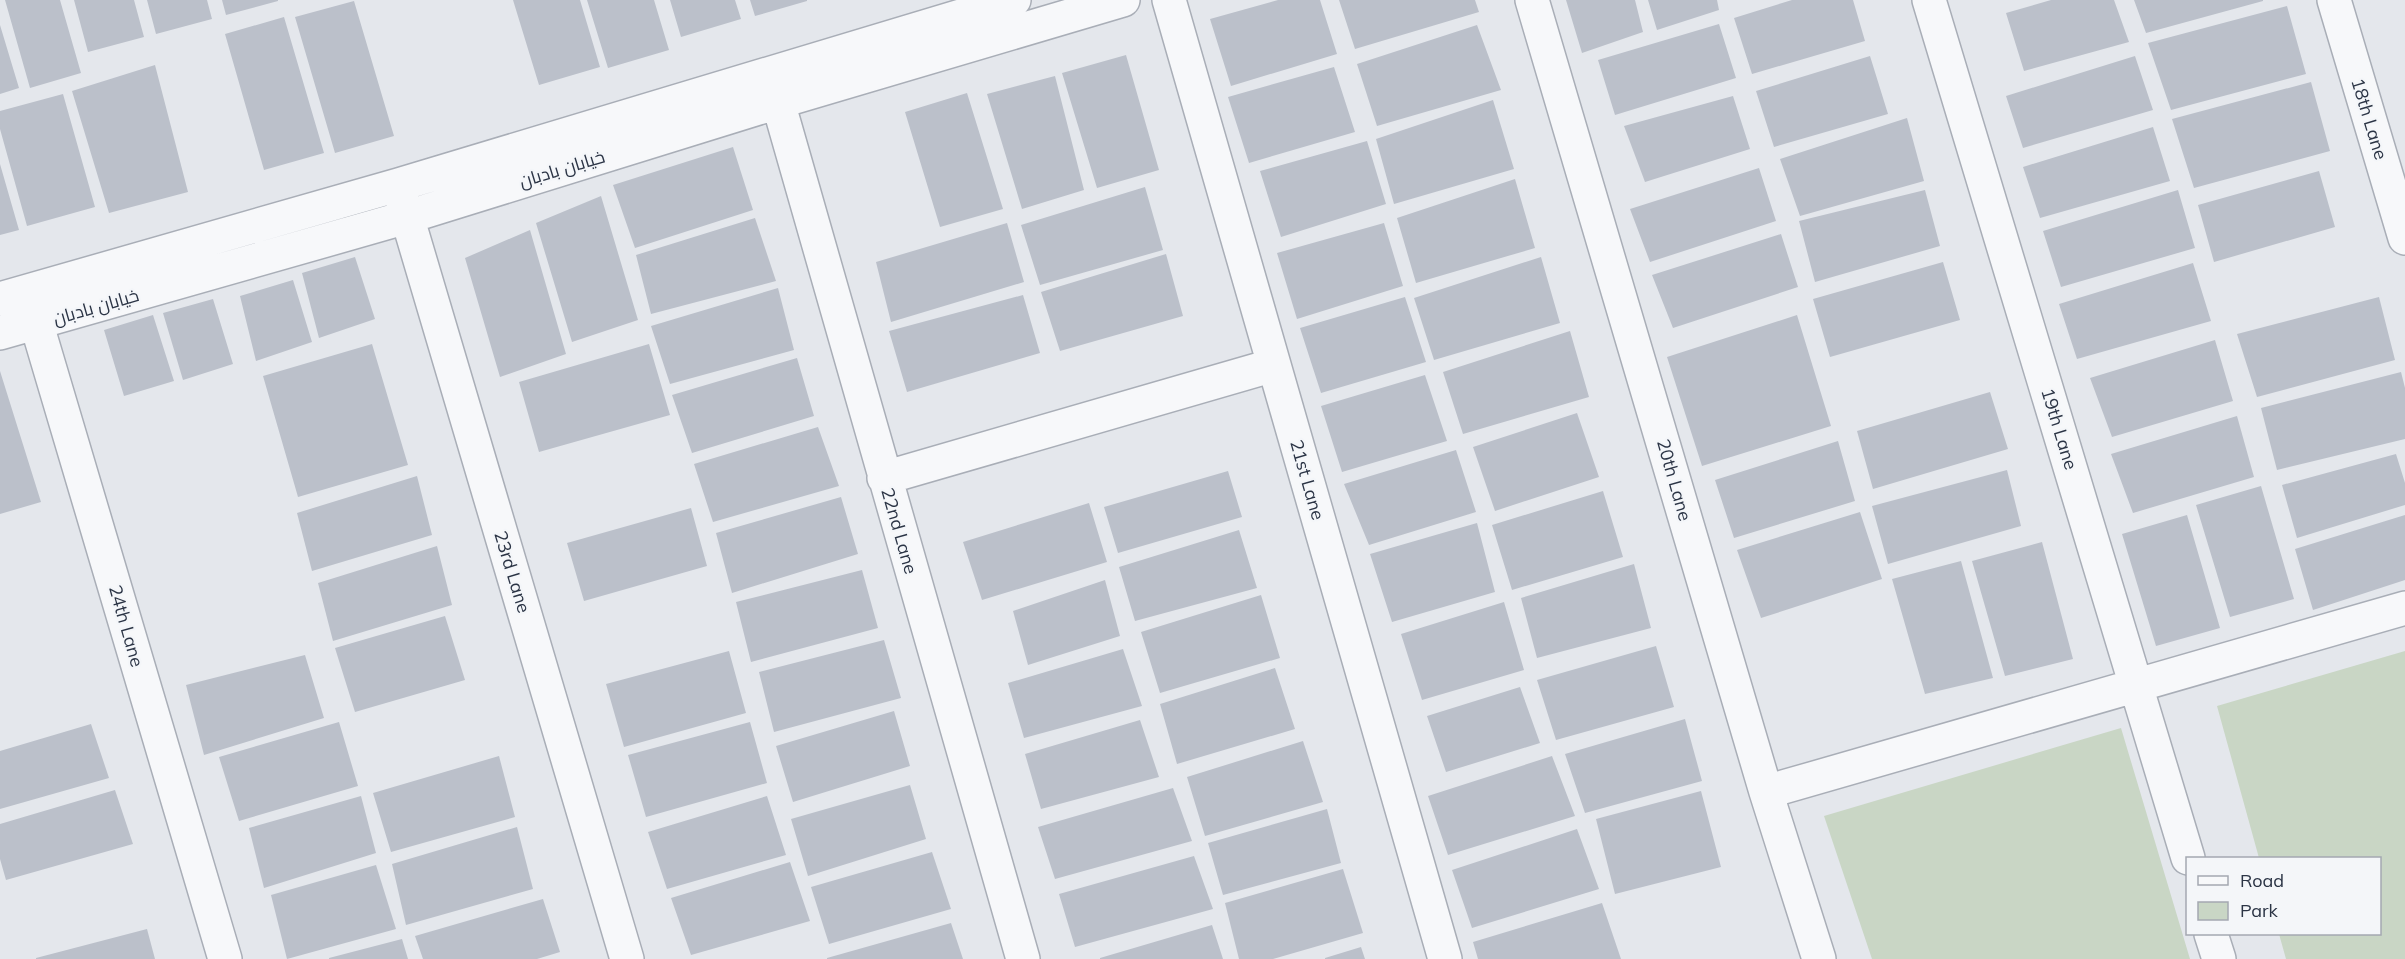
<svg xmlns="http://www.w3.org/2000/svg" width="2405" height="959" viewBox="0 0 2405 959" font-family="Mulish,Cairo,sans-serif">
<rect width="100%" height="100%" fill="#e4e7ec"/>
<!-- green -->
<path fill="#c9d6c5" d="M2405,651V959H2286L2279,934H2380V858H2259L2217,706Z
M2121,728L2190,959H1872L1824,816Z"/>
<!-- building -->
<path fill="#bbc0ca" d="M5,0H60L81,73L30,88Z
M74,0H134L144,37L88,52Z
M147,0H207L212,19L156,34Z
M222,0H278V1L226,15Z
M513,0H580L600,67L539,85Z
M587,0H654L669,50L608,68Z
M670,0H735L741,19L681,37Z
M750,0H807V1L755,16Z
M1278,0H1320L1337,54L1231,86L1210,19Z
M1339,0H1475L1479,12L1355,49Z
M1566,0H1635L1643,32L1582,53Z
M1648,0H1717L1719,10L1657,30Z
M1792,0H1853L1865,41L1752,74L1734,18Z
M2051,0H2114L2129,42L2024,71L2006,13Z
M2134,0H2263V1L2146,33Z
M354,1L394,136L335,153L295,17Z
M2287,6L2306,74L2171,110L2148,43Z
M284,17L324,153L264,170L225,34Z
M1719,24L1736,78L1615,115L1598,60Z
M0,25L19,88L0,94Z
M1477,25L1501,90L1377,126L1357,64Z
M1126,55L1159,170L1097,188L1062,73Z
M1870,56L1888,114L1774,147L1756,91Z
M2135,56L2153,110L2023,148L2006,96Z
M155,65L188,192L109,213L72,91Z
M1334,67L1355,132L1249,163L1228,97Z
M1055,76L1084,190L1022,209L987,94Z
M2311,82L2330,151L2194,188L2172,119Z
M967,93L1003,209L940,227L905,112Z
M63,94L95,207L27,226L0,129V111Z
M1733,96L1750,149L1645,182L1624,126Z
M1493,100L1514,169L1394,204L1376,139Z
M1907,118L1924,181L1800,216L1780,159Z
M2153,127L2170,181L2040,218L2023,167Z
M1367,141L1386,204L1281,237L1260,171Z
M733,147L753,210L635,248L613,185Z
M0,164L19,230L0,235Z
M1759,168L1776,221L1650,262L1630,209Z
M2319,171L2335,227L2214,262L2198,205Z
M1515,179L1535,248L1416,283L1397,218Z
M1145,187L1163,250L1040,285L1021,225Z
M1925,190L1940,246L1815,282L1799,221Z
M2178,190L2195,248L2061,287L2043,231Z
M601,196L638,320L572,342L536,223Z
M755,218L776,281L651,314L636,255Z
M1007,223L1024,282L891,322L876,262Z
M1384,223L1403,286L1297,319L1277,253Z
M530,230L566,354L500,377L465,258Z
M1781,234L1798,287L1673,328L1652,275Z
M1166,254L1183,316L1060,351L1041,292Z
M355,257L375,319L319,338L302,273Z
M1541,257L1560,323L1434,360L1414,298Z
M1943,262L1960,320L1830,357L1813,299Z
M2193,263L2211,321L2077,359L2059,304Z
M293,280L312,342L256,361L240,296Z
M778,288L794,350L670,384L651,326Z
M1023,295L1040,353L907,392L889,331Z
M1405,297L1426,362L1321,393L1300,328Z
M2379,297L2395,360L2257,397L2237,334Z
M213,299L233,364L183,380L163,313Z
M153,315L174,381L124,396L104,330Z
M1797,315L1831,426L1702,466L1667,357Z
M1570,331L1589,397L1463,434L1443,372Z
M2215,340L2233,401L2112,437L2090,378Z
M372,344L408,465L298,497L263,376Z
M649,344L670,415L539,452L519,382Z
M797,358L814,416L692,453L672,395Z
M0,371L41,502L0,514Z
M2401,372L2405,388V439L2277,470L2261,408Z
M1425,375L1447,441L1342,472L1321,406Z
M1990,392L2008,449L1873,489L1857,431Z
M1577,413L1599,477L1495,511L1473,447Z
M2237,416L2254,477L2133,513L2111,454Z
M818,427L839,486L713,522L694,464Z
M1838,441L1855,501L1734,538L1715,480Z
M1456,450L1476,512L1369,545L1344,484Z
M2396,454L2405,483V505L2297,538L2282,485Z
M2007,470L2021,526L1888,564L1872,506Z
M1228,471L1242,517L1118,553L1104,507Z
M417,476L432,535L312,571L297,513Z
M2261,486L2294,599L2230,617L2196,505Z
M1603,491L1623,557L1512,590L1492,525Z
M841,497L858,554L732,593L716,533Z
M1089,503L1107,562L982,600L963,542Z
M691,508L707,566L584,601L567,543Z
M1860,512L1882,579L1761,618L1737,550Z
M2187,515L2220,628L2156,646L2122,534Z
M2405,515V580L2313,610L2295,549Z
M1477,523L1495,592L1392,622L1370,554Z
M1239,530L1257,588L1135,621L1119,567Z
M2042,542L2073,659L2005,676L1972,561Z
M437,546L452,605L333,641L318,583Z
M1961,561L1993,678L1925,694L1892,579Z
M1634,564L1651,628L1537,658L1521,598Z
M862,570L878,628L751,662L736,602Z
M1105,580L1120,636L1028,665L1013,611Z
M1261,595L1280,658L1160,693L1141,632Z
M1504,602L1524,670L1422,700L1401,634Z
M445,616L465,680L355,712L335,648Z
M884,640L901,698L774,732L759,672Z
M1656,646L1674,707L1556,740L1537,680Z
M1123,649L1142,706L1024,738L1008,683Z
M729,651L746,713L624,747L606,684Z
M305,655L324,718L204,755L186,685Z
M1275,668L1295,729L1177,764L1160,704Z
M1520,687L1540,743L1446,772L1427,716Z
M894,711L910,766L793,802L776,746Z
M1685,719L1702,781L1585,813L1565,754Z
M1140,720L1159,777L1041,809L1025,754Z
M339,722L358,786L239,821L219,757Z
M750,722L767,783L646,817L628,755Z
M91,724L109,778L0,809V751Z
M1303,741L1323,802L1205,836L1187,777Z
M499,756L515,817L391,852L373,793Z
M1552,756L1575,816L1448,855L1428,796Z
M910,785L926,839L808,876L791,819Z
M1173,788L1192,841L1055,879L1038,827Z
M115,790L133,844L6,880L0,859V824Z
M1701,791L1721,867L1615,894L1596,819Z
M361,796L376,853L264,888L249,828Z
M767,796L786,855L667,889L648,832Z
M1327,809L1341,863L1223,895L1208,843Z
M517,827L533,889L406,925L392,864Z
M1577,829L1599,889L1472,928L1452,870Z
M932,852L951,909L829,944L811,887Z
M1194,856L1213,909L1075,947L1059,894Z
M790,862L810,921L691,955L671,898Z
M376,865L396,929L287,959L271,895Z
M1343,869L1363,933L1273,959H1239L1225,903Z
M543,899L560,952L537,959H423L415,936Z
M1602,903L1621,959H1478L1473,942Z
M951,923L963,959H827V958Z
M1212,925L1223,959H1100V958Z
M147,929L155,959H36V958Z
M402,939L408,959H329V958Z
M1361,947L1365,959H1325V958Z"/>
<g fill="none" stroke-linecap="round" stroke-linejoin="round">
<!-- minor casing -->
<g stroke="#a9aeb7" stroke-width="36">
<path id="minor" d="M1169,0L1445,959
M1532,0L1766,792L1819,959
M1929,0L2188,858
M2334,0L2405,238
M778,102L1023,959
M401,196L627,959
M0,299L398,185L1014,0
M31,305L225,959
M0,333L407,217L778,102L1123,0
M884,478L1274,365
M1766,792L2405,608
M2211,934L2219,959"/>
</g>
<!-- minor -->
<use href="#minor" stroke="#f7f8fa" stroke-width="33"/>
</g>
<g text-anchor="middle" stroke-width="4.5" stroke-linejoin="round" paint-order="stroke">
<!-- street labels -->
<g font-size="18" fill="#2b3445" stroke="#f4f6f9">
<text transform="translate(2369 119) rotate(73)" y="6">18th Lane</text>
<text transform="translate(562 169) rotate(-17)" y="6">خیابان بادبان</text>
<text transform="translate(96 307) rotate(-16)" y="6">خیابان بادبان</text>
<text transform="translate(2059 429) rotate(73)" y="6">19th Lane</text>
<text transform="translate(1307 480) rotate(74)" y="6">21st Lane</text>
<text transform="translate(1674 480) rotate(74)" y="6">20th Lane</text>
<text transform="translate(899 531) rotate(74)" y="6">22nd Lane</text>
<text transform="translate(512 572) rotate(73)" y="6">23rd Lane</text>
<text transform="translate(126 626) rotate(74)" y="6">24th Lane</text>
</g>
</g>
<!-- legend -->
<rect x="2186" y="857" width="195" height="78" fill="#f4f6f9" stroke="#a4a8b1" stroke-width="1.5"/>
<rect x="2198" y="876" width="30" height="9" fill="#f7f8fa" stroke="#a4a8b1" stroke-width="1.5"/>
<text x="2240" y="887" font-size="18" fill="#2b3445">Road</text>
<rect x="2198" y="902" width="30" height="18" fill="#c9d6c5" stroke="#a4a8b1" stroke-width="1.5"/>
<text x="2240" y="917" font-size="18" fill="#2b3445">Park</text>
</svg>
